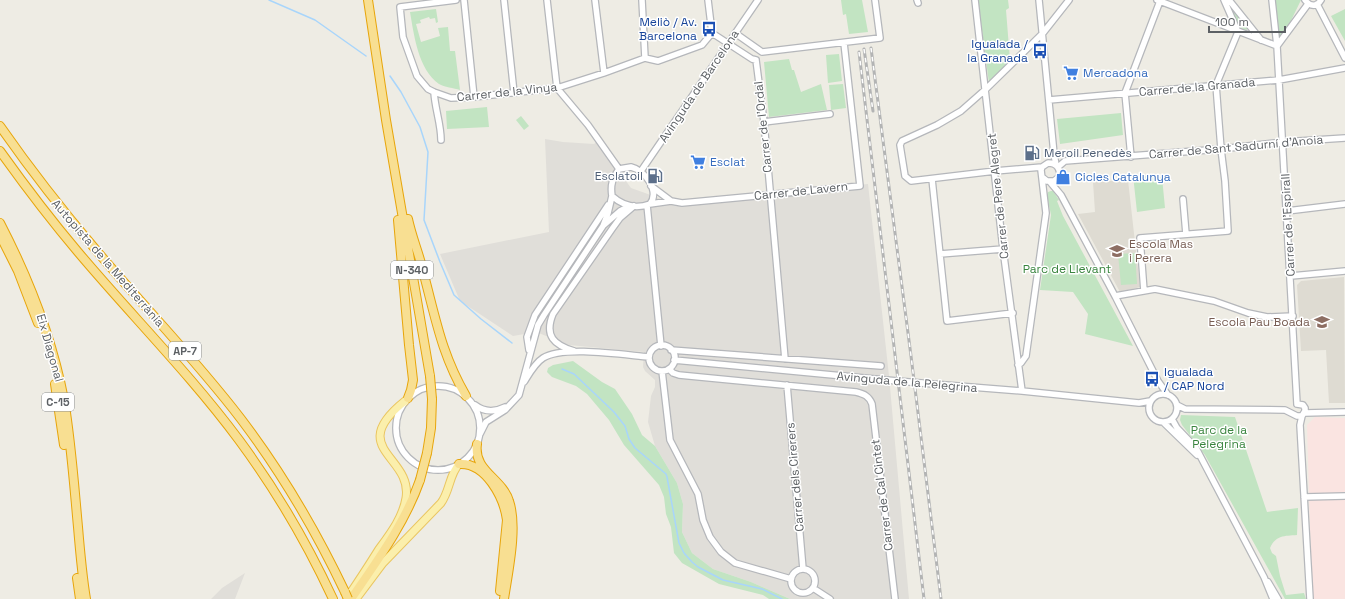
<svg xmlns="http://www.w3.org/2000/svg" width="1345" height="599" viewBox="0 0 1345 599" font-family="'Space Grotesk',sans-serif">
<rect width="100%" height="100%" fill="#eeece4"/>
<!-- industrial -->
<path fill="#e0ded9" d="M545,139L563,142L594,144L597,141L631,188L673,203L868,184L889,376L909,599H790L751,582L713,569L692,553L682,532L683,504L677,483L655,446L648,422L651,396L655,387V380L645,371L643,367L644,352L569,345L536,332L513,336L460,301L440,254L549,232Z
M245,573L235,599H211L222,588Z"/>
<!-- education -->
<path fill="#dedbd2" d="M1128,180L1140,287L1120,292L1078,214L1095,212L1093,182Z
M1344,277L1345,403H1329L1326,350L1301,351L1297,285L1301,281Z"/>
<!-- medical -->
<path fill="#fae4e1" d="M1315,417L1345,418V599H1312L1307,425Z"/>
<!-- green -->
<path fill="#c2e4c2" d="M841,0H862L868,32L849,34L846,14L843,15Z
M978,0H1008L1009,8L1006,10L1010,60L989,83Z
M1274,0H1301L1284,35L1282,37L1279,35Z
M1233,7L1248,26L1247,30L1238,27L1230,8Z
M436,9L438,22L436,23L435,18L430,19L429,17L420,20L421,23L416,24L421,42L440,36L438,28L448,27L450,51H455L460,90C454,88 444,87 439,84C418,69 414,35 410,12Z
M1345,9V41L1331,16Z
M839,54L842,81L828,83L826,55Z
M789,59L792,70H794L801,92L821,84L827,110L769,117L764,62Z
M843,84L846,108L831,110L829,85Z
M487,107L489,127L447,129L446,111Z
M1121,113L1123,135L1060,144L1057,119Z
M521,116L529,126L524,130L516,120Z
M1133,175L1162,177L1165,208L1137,212Z
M1051,191H1053L1059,200L1057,201L1063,216L1133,346L1085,334L1088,314L1073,292L1040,290L1051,215L1047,195L1048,192Z
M1135,253L1137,284L1121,285L1118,254Z
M573,361L602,382L615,389L632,414L642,435L655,446L677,483L683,504L682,532L692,553L713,569L751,582L790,599H769L763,595L719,584L682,563L674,553L671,527L666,514L664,497L659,485L624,445L609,420L587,394L576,386L552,377L547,372L548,368L553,365Z
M1181,415L1235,417L1267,512L1298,508L1297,535C1284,536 1276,535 1270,548L1272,553L1276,556L1280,576L1286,595L1304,593L1306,599H1285L1205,455L1182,425L1180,420Z"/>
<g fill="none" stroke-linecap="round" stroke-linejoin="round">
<!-- stream -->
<path stroke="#a8d5fb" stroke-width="1.5" d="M269,0L315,20L366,56
M390,76L401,92L420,127L428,152L424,220L440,262L454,295L481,319L512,343
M562,369L574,374L614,412L625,426L629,439L635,448L666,474L667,477L679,543L684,553L692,562L698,567L723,580L762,589L782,599"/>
<!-- minor casing -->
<g stroke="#b5b7bb" stroke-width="8">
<path id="minor" d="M456,0L400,7L403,37L417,76L428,89L434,92L451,98L474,97L557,88L604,73L645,58L658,61L702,45L712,33
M464,0L474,97
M504,0L514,93
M547,0L557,88L588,125L619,169
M595,0L604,73
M642,0L645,58
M708,0L712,33L752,59L756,60
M917,0L918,3
M975,0L1003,249L1022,391
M1039,0L1054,154L1056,165
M1157,0L1277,46
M1224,0L1238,32
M1229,0L1261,40
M1272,0L1277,46L1297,404
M1305,0C1310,7 1317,7 1321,0
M1317,4L1345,58
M735,33L762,52L880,38L875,0
M1277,46L1308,4
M756,60L764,122L785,359
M434,92C435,109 441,124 441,140
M1049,100L1279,80L1345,68
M764,122L830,114
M1131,157L1125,93L1160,1
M631,167C645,170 660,191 650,204C636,209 623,206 612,196C610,184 613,178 619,169Z
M1042,167L995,171L911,181L905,176L900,145L902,141L937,125L961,111L986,89L1043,33L1069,0
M1058,167L1065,161L1221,149L1283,142L1345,138
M641,171L758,0
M932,179L947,321L1013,313
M1050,182L1061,195L1115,296L1158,381L1168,395
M651,186L671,201L682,203L860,186L844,43
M1183,199L1186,234
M650,204L671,201
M647,205L661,346
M1287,211L1345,204
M604,225L620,211L630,206
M940,254L1003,249
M1291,276L1345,271
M1144,291L1140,238L1228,231L1225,181L1221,149L1216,85L1238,32
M1115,296L1155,289L1214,301L1248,313L1267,317L1293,316
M649 358a13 13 0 1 1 26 0a13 13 0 1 1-26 0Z
M529,350L527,337L535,315L608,205
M671,350L881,366
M574,351C554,345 544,336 553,314L612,229L620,218L634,206
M674,360L875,379
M1018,365L1021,363L1026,356L1046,213L1041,170L1042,167L1048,163C1057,163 1061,169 1059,177L1054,181H1047L1042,177
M669,369L673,373L679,375L856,392C864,394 869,396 872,404L895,599
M662,371L670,440L698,494L703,520L710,537L721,552L735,563L791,579
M524,382C529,374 535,363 543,358C563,345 625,355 649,357
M921,383L1022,391L1139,403L1150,401
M787,385L803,569
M396 428a42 42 0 1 1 84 0a42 42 0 1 1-84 0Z
M1149 408a14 14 0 1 1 28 0a14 14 0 1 1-28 0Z
M475,405C484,412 495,412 505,407
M1177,405L1185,409L1285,410L1297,416H1302L1305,411V408L1303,405L1297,404
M1305,413L1345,412
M1302,416L1300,425L1310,599
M1172,419L1177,428L1196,448L1264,577L1273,599
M1164,423L1197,455
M480,434L486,422L505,410L519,395L538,325L544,315L603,226L608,213L612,196
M1304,497L1345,496
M791 581a12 12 0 1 1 24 0a12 12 0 1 1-24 0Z
M1268,582L1278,599
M813,588L830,599"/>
</g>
<!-- major casing -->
<g stroke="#eac661" stroke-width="9">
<path id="major" d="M347,598C358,582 369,565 379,549C390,534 403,517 406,498C413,456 345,449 405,401
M356,599L383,563L441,503C450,491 449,475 459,464"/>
</g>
<!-- highway casing -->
<g stroke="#e7a50b" stroke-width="10">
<path id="highway" d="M368,0L386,120L430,376
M0,126C30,169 62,210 96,250C144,307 196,360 241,419C282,473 316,531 345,592
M0,151C25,186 50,219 78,252C131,315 190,374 239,440C276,490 307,543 333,599
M408,219C412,238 420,256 424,275C436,320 442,355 466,396
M398,220L409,345L413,380L411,390L408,398
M0,223C29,279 52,337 64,400C71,441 74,484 78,527C80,551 82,575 86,599
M0,235L18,271L38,323
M55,384L64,445
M477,444C473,471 502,478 509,501C518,527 508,572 504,599
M427,453L431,428L432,399
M459,464C486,462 504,498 507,520L500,591
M77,578L80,599
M351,599C377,561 405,523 420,480"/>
</g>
<!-- minor -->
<use href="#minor" stroke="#fff" stroke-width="5.5"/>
<!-- major -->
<use href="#major" stroke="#fbefac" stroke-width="7"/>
<!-- highway -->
<use href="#highway" stroke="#f8df92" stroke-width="8"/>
<!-- rail casing -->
<g stroke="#b3b4b4" stroke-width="3">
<path id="rail" d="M871,48L911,356L941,599
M864,49L873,111
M859,52L924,599"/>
</g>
<!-- rail -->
<use href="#rail" stroke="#fff" stroke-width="1.5" stroke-dasharray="4.5" stroke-linecap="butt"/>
<!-- minor-bridge casing -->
<g stroke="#b5b7bb" stroke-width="8" stroke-linecap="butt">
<path id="minor-bridge" d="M875,379L921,383"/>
</g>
<!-- highway-bridge casing -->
<g stroke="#e7a50b" stroke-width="10" stroke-linecap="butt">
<path id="highway-bridge" d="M430,376L432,399
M420,480L427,453
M345,592L348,599"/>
</g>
<!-- minor-bridge -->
<use href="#minor-bridge" stroke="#fff" stroke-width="5.5"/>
<!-- highway-bridge -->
<use href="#highway-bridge" stroke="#f8df92" stroke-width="8"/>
</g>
<!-- icons -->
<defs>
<g id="bus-bare" transform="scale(1.2)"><path d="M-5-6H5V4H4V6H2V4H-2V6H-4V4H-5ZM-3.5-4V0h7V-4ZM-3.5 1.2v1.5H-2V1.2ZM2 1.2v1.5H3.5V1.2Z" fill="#1a4fb4" stroke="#fff" stroke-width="2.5" paint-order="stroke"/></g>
<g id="supermarket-bare" transform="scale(1.2)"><path d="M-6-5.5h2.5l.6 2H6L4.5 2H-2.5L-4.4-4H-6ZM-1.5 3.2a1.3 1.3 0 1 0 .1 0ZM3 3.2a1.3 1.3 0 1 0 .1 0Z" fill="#3f7fe0" stroke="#fff" stroke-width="2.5" paint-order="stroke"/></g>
<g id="fuel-bare" transform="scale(1.2)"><path d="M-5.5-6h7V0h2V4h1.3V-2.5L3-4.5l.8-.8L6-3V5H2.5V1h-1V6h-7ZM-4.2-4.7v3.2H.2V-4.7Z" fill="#5c6f8a" stroke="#fff" stroke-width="2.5" paint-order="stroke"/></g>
<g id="shop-bare" transform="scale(1.2)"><path d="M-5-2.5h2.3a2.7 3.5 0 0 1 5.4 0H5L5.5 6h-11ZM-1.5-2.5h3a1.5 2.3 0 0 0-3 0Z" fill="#3f7fe0" stroke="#fff" stroke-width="2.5" paint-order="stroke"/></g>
<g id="school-bare" transform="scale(1.2)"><path d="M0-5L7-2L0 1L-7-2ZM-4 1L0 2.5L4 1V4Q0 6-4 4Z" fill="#8d6e63" stroke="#fff" stroke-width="2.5" paint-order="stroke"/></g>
</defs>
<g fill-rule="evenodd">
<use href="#bus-bare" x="709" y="29"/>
<use href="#bus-bare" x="1040" y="51"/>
<use href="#supermarket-bare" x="1071" y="73"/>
<use href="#fuel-bare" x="1032" y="153"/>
<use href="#supermarket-bare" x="698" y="162"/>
<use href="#fuel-bare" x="655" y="176"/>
<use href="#shop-bare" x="1063" y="177"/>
<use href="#school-bare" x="1117" y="251"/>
<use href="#school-bare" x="1322" y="322"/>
<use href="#bus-bare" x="1152" y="379"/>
</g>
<g text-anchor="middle" stroke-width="3" stroke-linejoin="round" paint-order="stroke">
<!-- shield labels -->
<g fill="#fff" stroke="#8d9092" stroke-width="1">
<rect x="391" y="261" width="42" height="18" rx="3"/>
<rect x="169" y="342" width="32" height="18" rx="3"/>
<rect x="42" y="393" width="32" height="18" rx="3"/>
</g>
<g font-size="11" font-weight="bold" fill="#5c6064">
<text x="412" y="274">N-340</text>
<text x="185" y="355">AP-7</text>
<text x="58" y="406">C-15</text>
</g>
<!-- transit labels -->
<g font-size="12" fill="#164399" stroke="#fff" text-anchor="end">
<text x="697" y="26">Meliò / Av.<tspan x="697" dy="14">Barcelona</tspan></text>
<text x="1028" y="48">Igualada /<tspan x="1028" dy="14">la Granada</tspan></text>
<text x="1164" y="376" text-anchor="start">Igualada<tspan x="1164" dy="14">/ CAP Nord</tspan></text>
</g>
<!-- shop labels -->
<g font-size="12" fill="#366cbe" stroke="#fff" text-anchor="start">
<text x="1083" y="77">Mercadona</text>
<text x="710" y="166">Esclat</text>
<text x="1075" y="181">Cicles Catalunya</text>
</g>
<!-- street labels -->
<g font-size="12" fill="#5c6064" stroke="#fff">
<text transform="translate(699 86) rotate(-56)" y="4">Avinguda de Barcelona</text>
<text transform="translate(1197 87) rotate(-5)" y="4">Carrer de la Granada</text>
<text transform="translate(507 92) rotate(-6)" y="4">Carrer de la Vinya</text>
<text transform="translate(763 127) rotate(-96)" y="4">Carrer de l'Ordal</text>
<text transform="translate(1236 147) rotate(-5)" y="4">Carrer de Sant Sadurní d'Anoia</text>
<text transform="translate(801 191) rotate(-6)" y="4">Carrer de Lavern</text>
<text transform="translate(998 196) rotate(-96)" y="4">Carrer de Pere Alegret</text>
<text transform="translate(1288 225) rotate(-93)" y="4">Carrer de l'Espirall</text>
<text transform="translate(108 263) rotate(49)" y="4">Autopista de la Mediterrània</text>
<text transform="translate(50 348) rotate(74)" y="4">Eix Diagonal</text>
<text transform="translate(907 382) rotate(5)" y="4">Avinguda de la Pelegrina</text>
<text transform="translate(795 477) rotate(-95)" y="4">Carrer dels Cirerers</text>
<text transform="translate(882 495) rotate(-97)" y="4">Carrer de Cal Cintet</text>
</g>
<!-- service labels -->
<g font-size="12" fill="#4e5e75" stroke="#fff" text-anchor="start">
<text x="1044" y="157">Meroil Penedès</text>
<text x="643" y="180" text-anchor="end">Esclatoil</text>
</g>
<!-- education labels -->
<g font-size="12" fill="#785e54" stroke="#fff" text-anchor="start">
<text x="1129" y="248">Escola Mas<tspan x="1129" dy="14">i Perera</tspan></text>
<text x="1310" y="326" text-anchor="end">Escola Pau Boada</text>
</g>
<!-- park labels -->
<g font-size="12" fill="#3a853f" stroke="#fff">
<text x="1067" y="273">Parc de Llevant</text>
<text x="1219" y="434">Parc de la<tspan x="1219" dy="14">Pelegrina</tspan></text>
</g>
</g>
<!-- scale -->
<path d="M1209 26v6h76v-6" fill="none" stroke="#5c6064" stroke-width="2"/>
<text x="1215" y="26" font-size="12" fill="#5c6064" stroke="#ffffff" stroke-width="3" paint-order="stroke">100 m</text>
</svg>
